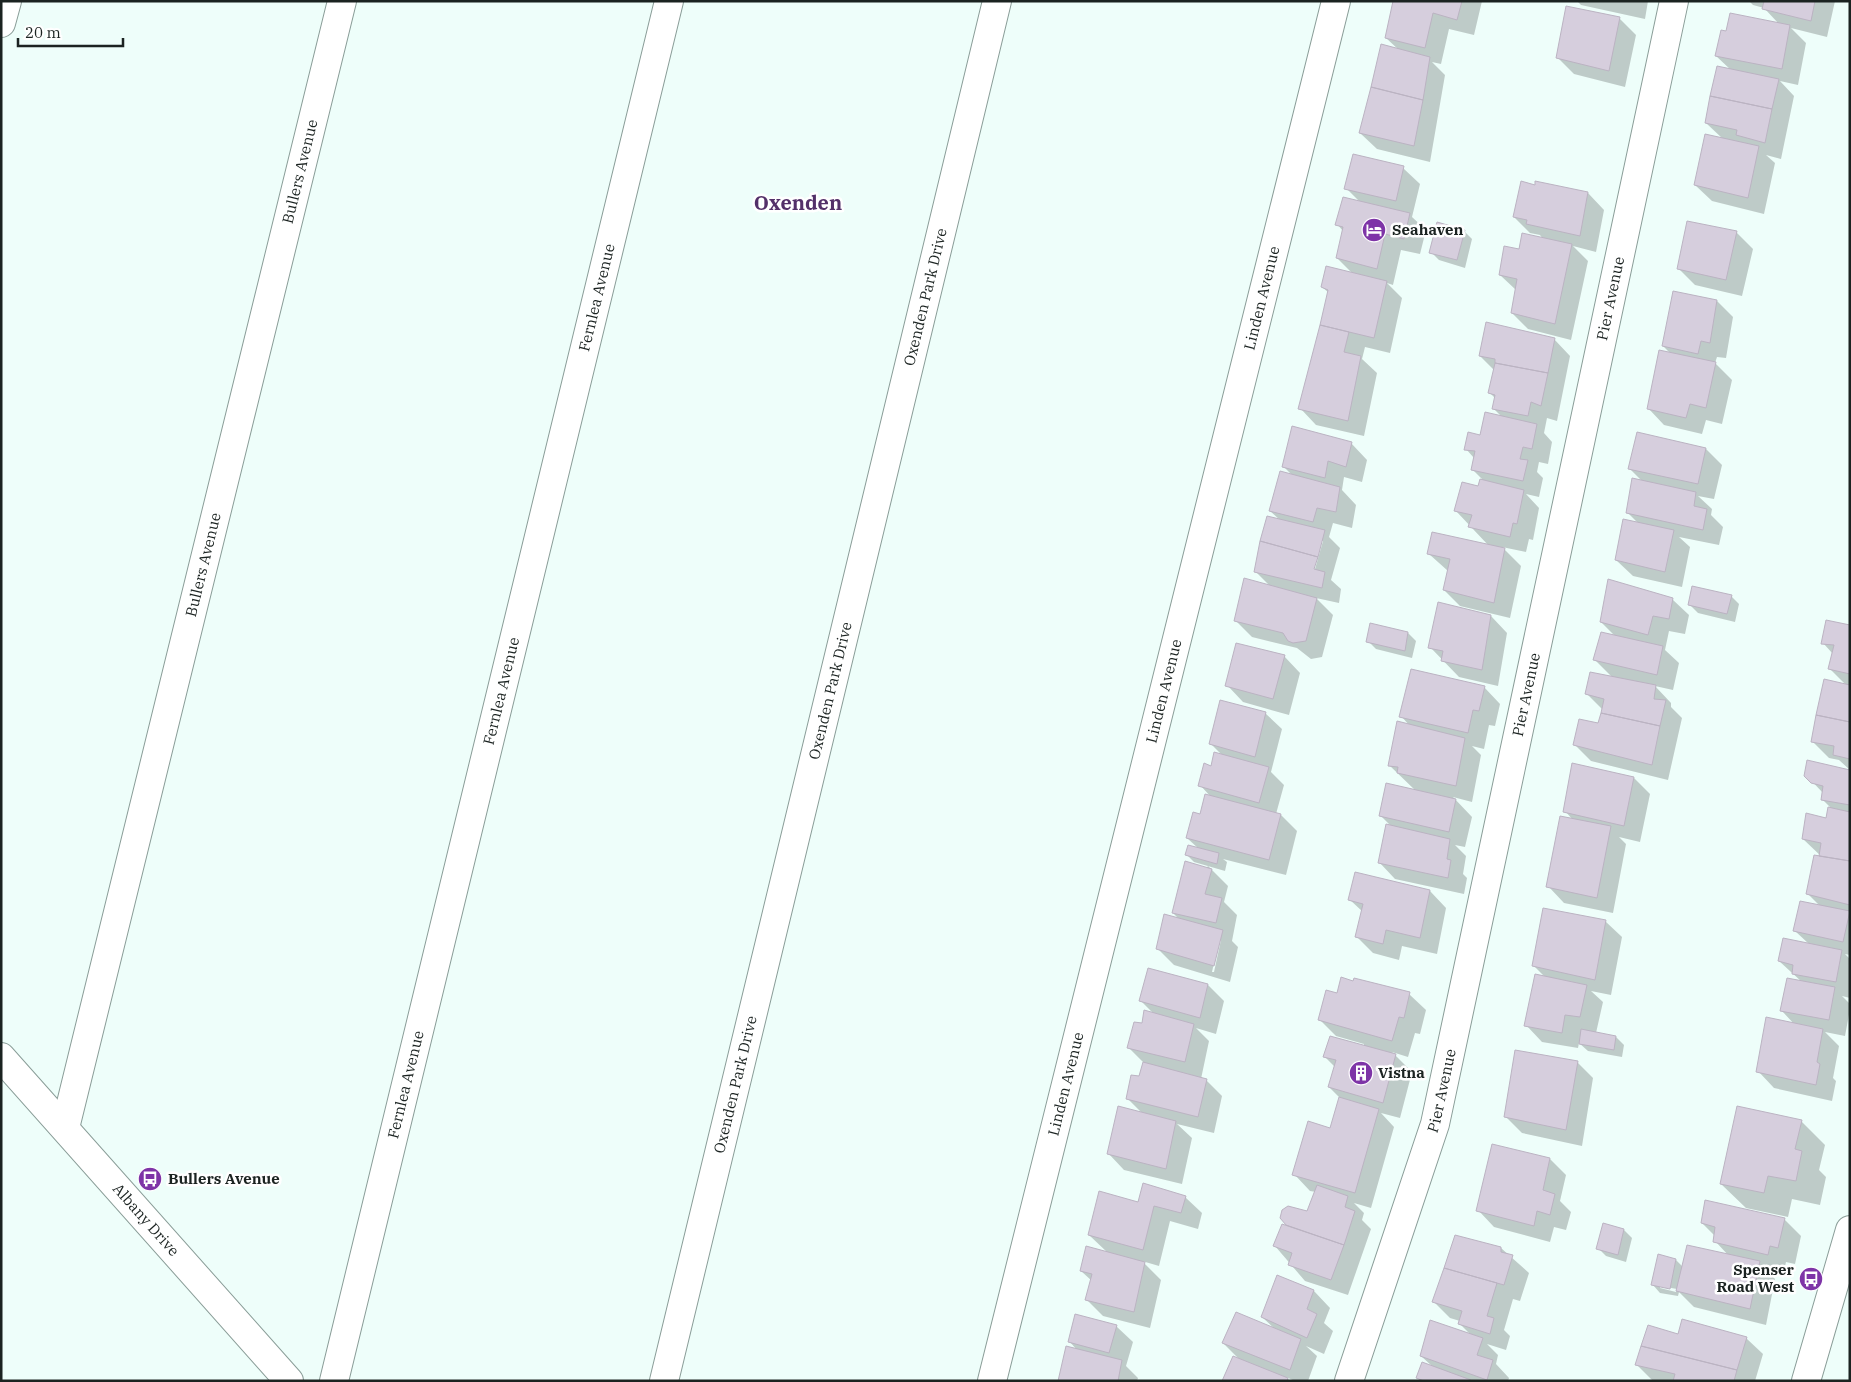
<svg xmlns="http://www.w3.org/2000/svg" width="1851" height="1382" viewBox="0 0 1851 1382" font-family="'IBM Plex Serif',serif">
<rect width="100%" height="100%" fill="#eefefa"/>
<!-- shadow -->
<path fill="#0003" fill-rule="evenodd" d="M1394,1H1482L1474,35L1449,29L1441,64L1432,62L1445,75L1430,162L1377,149L1360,133L1399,50L1386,38Z
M1577,1H1648L1645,19L1581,5Z
M1749,1H1835L1827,37L1791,28L1806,43L1798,85L1780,81L1794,96L1781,159L1766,155L1775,163L1764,214L1712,201L1695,185L1723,139L1706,123L1731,70L1716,56L1779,24L1764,8L1753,5Z
M1567,7L1620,19L1636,35L1625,87L1574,74L1558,58Z
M1403,168L1420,184L1412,217L1426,230L1420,254L1401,250L1393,285L1387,283L1402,298L1390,353L1365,347L1362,359L1377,373L1364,436L1316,425L1300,408L1329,293L1322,287L1353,274L1337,258L1343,231L1337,224L1360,202L1346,188Z
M1588,193L1604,210L1596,252L1573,246L1588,261L1571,340L1528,329L1512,313L1516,290L1500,275L1520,251L1543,239L1540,235L1530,233L1514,217Z
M1464,231L1472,239L1465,268L1439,260L1431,252Z
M1736,232L1753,249L1742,296L1695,285L1679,269Z
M1717,301L1733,317L1726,358L1717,357L1715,363L1732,380L1722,424L1706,420L1702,434L1664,425L1648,408L1671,354L1663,346Z
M1554,339L1570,356L1557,421L1547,418L1544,433L1552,442L1548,464L1539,462L1537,472L1543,478L1539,497L1526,494L1539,508L1533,540L1529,539L1526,552L1502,547L1521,566L1510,618L1460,606L1444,590L1448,571L1429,554L1489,546L1456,511L1484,481L1472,469L1474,458L1466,449L1503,418L1493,408L1496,399L1490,393L1494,370L1480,356Z
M1351,443L1367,460L1362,482L1344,477L1342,490L1356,505L1352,528L1333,523L1329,537L1340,548L1331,580L1341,589L1339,603L1316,598L1333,615L1322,657L1311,659L1297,648L1252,637L1235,620L1270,586L1255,571L1280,520L1270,511L1293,476L1283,466ZM1320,541H1323L1313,576L1311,575Z
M1706,449L1722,465L1714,499L1698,496L1712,509L1711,515L1723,527L1719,545L1679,537L1690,547L1682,587L1633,576L1616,560L1639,524L1627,512L1642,481L1630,469Z
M1731,596L1739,604L1735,622L1698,613L1690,605Z
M1672,599L1689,615L1685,634L1669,631L1665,650L1679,663L1673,690L1655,686L1671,703V707L1682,718L1668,780L1591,761L1575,745L1599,725L1603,710L1587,694L1613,678L1595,660L1616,637L1601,622Z
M1491,616L1507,633L1498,686L1459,677L1430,647Z
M1850,626V770L1839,760L1829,758L1813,742L1846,685L1830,669L1833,654L1823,643Z
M1408,633L1416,641L1412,658L1376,649L1368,641Z
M1284,656L1300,673L1289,715L1243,702L1227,685Z
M1484,687L1500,704L1495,726L1489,725L1484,749L1472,746L1481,755L1472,802L1453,797L1472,817L1465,847L1455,845L1466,856L1463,874L1467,878L1464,894L1395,879L1379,862L1392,827L1381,816L1417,792L1389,765L1410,726L1401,716Z
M1265,713L1282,729L1271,772L1284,785L1276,814L1281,815L1297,831L1286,875L1223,859L1227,862L1225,871L1194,862L1186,854L1199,849L1187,838L1211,797L1200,785L1223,756L1210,743Z
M1850,771V955L1845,954L1850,959V998L1842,996L1850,1004V1009L1845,1036L1825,1032L1839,1046L1833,1078L1836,1081L1832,1101L1774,1088L1758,1071L1795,1025L1782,1011L1802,982L1779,961L1809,944L1795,931L1820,906L1808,894L1823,858L1803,839L1827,819L1833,810L1822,799L1823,793L1806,775Z
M1634,778L1650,794L1640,842L1619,837L1626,844L1613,913L1564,903L1548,886L1573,820L1565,811Z
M1208,866L1228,886L1224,902L1237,915L1232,941L1238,947L1230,982L1174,965L1158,949L1180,920L1173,913ZM1219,940H1221L1214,972H1212Z
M1430,891L1446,908L1437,954L1402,946L1399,960L1373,953L1357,937L1363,912L1349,899Z
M1605,921L1622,937L1611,995L1591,991L1603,1002L1596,1033L1616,1037L1624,1045L1622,1057L1588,1051L1579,1043L1578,1048L1542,1042L1526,1025L1546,978L1533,965Z
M1208,985L1224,1001L1216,1034L1196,1028L1209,1041L1201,1079L1206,1080L1222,1096L1214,1133L1177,1124L1192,1138L1182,1184L1124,1170L1108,1153L1143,1114L1128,1099L1140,1078L1144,1063L1129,1048L1143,1025L1154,1014L1141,1001Z
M1338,994H1409L1426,1010L1420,1034L1415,1033L1408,1057L1392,1052L1412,1072L1400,1118L1381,1113L1394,1127L1371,1208L1354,1203L1364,1213L1362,1220L1371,1229L1348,1295L1305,1281L1275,1246L1291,1229L1281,1218L1308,1213L1316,1192L1310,1191L1294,1174L1331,1129L1340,1098L1329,1087L1335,1067L1325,1057L1364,1047V1044L1336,1036L1320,1020Z
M1577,1062L1593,1078L1582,1146L1522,1133L1506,1117Z
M1801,1121L1825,1145L1819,1170L1826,1177L1820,1205L1792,1199L1788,1217L1746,1208L1721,1184Z
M1550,1159L1566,1175L1560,1201L1571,1212L1566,1230L1554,1227L1550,1242L1494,1227L1478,1210Z
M1185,1197L1202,1213L1198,1229L1170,1221L1159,1266L1142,1261L1161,1280L1150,1328L1103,1316L1087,1300L1092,1281L1081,1271L1108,1253L1089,1235L1139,1203Z
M1706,1202L1785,1220L1801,1236L1795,1264L1786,1262L1784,1271L1762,1265L1775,1279L1766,1325L1694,1307L1679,1292L1678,1296L1660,1293L1653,1285L1676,1260L1683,1267L1729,1256L1715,1241V1236L1702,1223ZM1660,1286L1677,1289L1676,1292L1660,1288Z
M1604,1225L1624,1230L1632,1238L1626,1262L1606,1256L1598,1248Z
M1501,1248L1529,1273L1520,1301L1513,1299L1504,1330L1510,1336L1506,1350L1487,1344L1498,1355L1496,1364L1509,1378L1508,1381H1421L1418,1378L1432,1366L1421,1356L1471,1335L1460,1324V1321L1450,1318L1434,1302Z
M1278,1277L1314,1291L1330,1308L1324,1323L1333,1331L1324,1354L1306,1346L1317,1356L1308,1381H1295L1286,1377L1290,1381H1224L1240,1360L1223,1343L1275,1329L1262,1317Z
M1116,1326L1133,1342L1126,1366L1138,1378L1137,1381H1059L1078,1351L1069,1341Z
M1746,1338L1763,1354L1755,1381H1653L1637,1365Z"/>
<!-- building -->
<path fill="#d6cedd" stroke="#bbb3c2" d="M1393,1H1462L1457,20L1433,13L1425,48L1385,38Z
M1764,1H1815L1811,21L1762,9Z
M1566,6L1620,17L1609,71L1556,58Z
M1730,13L1790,25L1782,69L1715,56L1721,30L1726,31Z
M1381,44L1430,57L1423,100L1371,87Z
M1717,66L1779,79L1772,109L1710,96Z
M1371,87L1423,100L1414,146L1359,133Z
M1710,96L1772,109L1765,143L1736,135L1737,130L1705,123Z
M1705,134L1759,146L1748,198L1694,185Z
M1353,154L1404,166L1396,201L1344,189Z
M1521,181L1535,185V181L1588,192L1580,236L1526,224L1527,220L1513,217Z
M1343,197L1410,213L1404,239L1385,234L1377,269L1336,258L1343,227L1335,225Z
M1687,221L1737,231L1726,280L1677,269Z
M1437,222L1465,230L1457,260L1429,253Z
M1522,233L1572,244L1555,324L1511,313L1517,279L1499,275L1504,246L1519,249Z
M1326,266L1387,281L1374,338L1320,325L1328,290L1321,287Z
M1673,291L1717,300L1710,343L1701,341L1698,354L1662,346Z
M1486,322L1555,338L1548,373L1495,363V359L1479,356Z
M1320,325L1349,332L1344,352L1361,356L1348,421L1298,409Z
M1659,350L1716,362L1706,408L1690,404L1686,418L1647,409Z
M1495,363L1548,373L1541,406L1531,402L1528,416L1492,409L1495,395L1488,393Z
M1485,412L1537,424L1532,449L1523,447L1520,459L1528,460L1523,481L1471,470L1475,451L1464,450L1468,432L1480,435Z
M1292,426L1352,442L1346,467L1328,461L1325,478L1282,467Z
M1637,432L1706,448L1698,484L1628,469Z
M1280,471L1340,487L1336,512L1317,508L1313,522L1269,511Z
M1632,478L1696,492L1694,506L1707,509L1703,530L1626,513Z
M1480,479L1524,490L1517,524L1513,523L1510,537L1468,527L1472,515L1454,511L1462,482L1478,486Z
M1267,516L1325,530L1318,557L1260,541Z
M1623,519L1674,530L1665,572L1615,560Z
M1432,532L1505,548L1494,603L1443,590L1450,559L1427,554Z
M1260,541L1318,557L1314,569L1325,572L1322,588L1254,572Z
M1244,578L1317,598L1306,641L1293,643L1288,641L1283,633L1234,621Z
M1608,579L1673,598L1669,619L1653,616L1648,635L1600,622Z
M1692,586L1732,595L1727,614L1688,605Z
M1438,602L1491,615L1482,670L1441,661L1443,651L1428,648Z
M1826,620L1850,625V674L1828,669L1834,645L1821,644Z
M1370,623L1408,632L1405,651L1366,642Z
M1601,632L1663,646L1657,675L1593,660Z
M1236,643L1285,655L1273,699L1225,686Z
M1411,669L1485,686L1479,711L1473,710L1468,733L1399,717Z
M1590,672L1656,685L1654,699L1666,700L1660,726L1601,713L1604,699L1585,694Z
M1824,679L1850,685V722L1816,715Z
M1220,700L1266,712L1255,757L1209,744Z
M1601,713L1660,726L1652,765L1573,745L1579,719L1598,723Z
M1816,715L1850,722V759L1833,755L1834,746L1811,742Z
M1397,721L1465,738L1456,786L1397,773L1398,767L1388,766Z
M1214,752L1269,767L1259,803L1198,786L1204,763L1211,766Z
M1807,760L1850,770V805L1821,800L1823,786L1811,783L1804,776Z
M1572,763L1634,777L1624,826L1563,812Z
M1386,783L1456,799L1449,832L1379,816Z
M1205,794L1281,814L1269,860L1186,838L1193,812L1200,814Z
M1828,807L1850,812V861L1819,856L1821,843L1802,839L1806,813L1826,818Z
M1560,816L1611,826L1597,898L1546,887Z
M1386,824L1450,839L1447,859L1451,860L1448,878L1378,863Z
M1188,845L1219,853L1217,864L1185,855Z
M1814,855L1850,861V905L1806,894Z
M1185,861L1212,869L1205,894L1222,898L1216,923L1172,913Z
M1355,872L1430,890L1420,938L1386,930L1383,944L1355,937L1363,904L1348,900Z
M1800,901L1850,911L1843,942L1793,931Z
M1543,908L1606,920L1595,980L1532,966Z
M1164,914L1223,930L1214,966L1156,949Z
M1783,938L1842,950L1836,982L1792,974L1793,965L1778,961Z
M1148,968L1208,984L1200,1018L1139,1001Z
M1535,974L1587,985L1580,1017L1565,1015L1562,1033L1524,1026Z
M1341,977L1353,981L1354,978L1410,992L1404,1018L1399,1017L1392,1041L1318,1020L1326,990L1337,993Z
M1787,978L1835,987L1829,1020L1780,1011Z
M1144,1010L1194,1024L1185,1062L1127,1048L1134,1022L1142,1023Z
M1766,1017L1823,1029L1817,1062L1820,1064L1816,1085L1756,1072Z
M1581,1029L1616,1036L1614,1050L1579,1044Z
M1330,1036L1396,1054L1383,1103L1328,1087L1336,1060L1323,1057Z
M1515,1050L1578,1061L1566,1130L1504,1117Z
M1143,1062L1207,1079L1198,1117L1126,1099L1131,1075L1139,1076Z
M1339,1097L1379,1109L1355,1193L1292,1175L1308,1121L1330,1128Z
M1118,1106L1176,1121L1166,1169L1107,1154Z
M1737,1106L1802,1120L1795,1149L1802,1151L1796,1181L1768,1176L1764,1193L1720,1184Z
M1492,1144L1550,1158L1543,1190L1555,1194L1550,1215L1537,1211L1534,1226L1476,1211Z
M1143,1183L1186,1196L1181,1213L1154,1206L1143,1250L1088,1235L1099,1191L1138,1202Z
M1317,1185L1348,1196L1345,1207L1355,1211L1344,1245L1286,1225L1280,1218L1282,1210L1288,1206L1307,1211Z
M1705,1200L1785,1218L1778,1248L1770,1246L1768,1255L1713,1242L1715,1227L1701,1223Z
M1603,1223L1624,1229L1618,1255L1596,1249Z
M1282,1224L1344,1245L1331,1280L1288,1265L1292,1253L1273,1246Z
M1455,1235L1501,1247V1252L1513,1255L1504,1285L1444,1268Z
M1687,1245L1760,1261L1750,1309L1676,1291Z
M1086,1246L1145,1262L1134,1312L1085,1300L1092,1274L1080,1271Z
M1658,1254L1676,1259L1670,1289L1651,1285Z
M1444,1268L1497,1283L1487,1316L1494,1318L1490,1334L1458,1324L1462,1311L1432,1302Z
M1277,1275L1314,1290L1307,1309L1317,1314L1307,1338L1261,1317Z
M1236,1312L1301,1339L1290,1370L1222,1343Z
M1075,1314L1117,1325L1109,1353L1068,1342Z
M1682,1319L1747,1337L1737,1370L1641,1346L1648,1325L1678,1334Z
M1430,1320L1483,1338L1477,1355L1493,1360L1487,1380L1420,1356Z
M1066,1346L1122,1360L1118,1381H1058Z
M1641,1346L1737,1370L1734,1381H1673L1675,1374L1635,1365Z
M1233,1356L1288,1378L1287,1381H1222Z
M1422,1362L1471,1380V1381H1424L1416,1378Z"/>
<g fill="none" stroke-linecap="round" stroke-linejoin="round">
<!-- street casing -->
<g stroke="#8a9d98" stroke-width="30">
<g id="street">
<path d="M1,23L7,1"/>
<path id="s1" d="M1,1057L289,1381"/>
<path id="s2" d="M65,1128L342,1"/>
<path id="s3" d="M334,1381L669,1"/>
<path id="s4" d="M664,1381L997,1"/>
<path id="s5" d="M992,1381L1336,1"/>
<path id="s6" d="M1349,1381L1435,1124L1674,1"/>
</g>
</g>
<!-- secondary casing -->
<g stroke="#8a9d98" stroke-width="30">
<path id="secondary" d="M1806,1381L1850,1230"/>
</g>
<!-- street -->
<use href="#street" stroke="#fff" stroke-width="28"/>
<!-- secondary -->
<use href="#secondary" stroke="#fff" stroke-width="28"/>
</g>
<!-- icons -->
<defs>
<g id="hotel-disc" transform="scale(1.25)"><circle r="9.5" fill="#7e34a7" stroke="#fff"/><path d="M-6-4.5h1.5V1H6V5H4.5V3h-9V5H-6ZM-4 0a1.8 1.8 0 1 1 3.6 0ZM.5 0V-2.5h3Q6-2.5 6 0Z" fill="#fff"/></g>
<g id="building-disc" transform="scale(1.25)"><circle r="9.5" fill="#7e34a7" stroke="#fff"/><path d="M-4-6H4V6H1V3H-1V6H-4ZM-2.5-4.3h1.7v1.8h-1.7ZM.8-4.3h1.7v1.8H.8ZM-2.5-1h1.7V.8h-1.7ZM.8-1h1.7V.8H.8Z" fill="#fff"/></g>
<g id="bus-disc" transform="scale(1.25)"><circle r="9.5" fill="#7e34a7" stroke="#fff"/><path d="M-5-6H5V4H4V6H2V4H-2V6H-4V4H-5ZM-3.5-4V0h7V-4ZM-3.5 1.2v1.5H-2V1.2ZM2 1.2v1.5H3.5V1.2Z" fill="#fff"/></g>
</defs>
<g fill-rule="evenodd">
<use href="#hotel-disc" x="1374" y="230"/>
<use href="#building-disc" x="1361" y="1073"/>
<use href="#bus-disc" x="150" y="1179"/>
<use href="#bus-disc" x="1811" y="1279"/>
</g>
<g text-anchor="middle" stroke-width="5" stroke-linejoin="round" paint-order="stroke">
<!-- street labels -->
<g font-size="15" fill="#1b2321" stroke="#fff">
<text dy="5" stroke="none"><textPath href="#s2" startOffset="985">Bullers Avenue</textPath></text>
<text dy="5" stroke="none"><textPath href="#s3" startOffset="1115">Fernlea Avenue</textPath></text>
<text dy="5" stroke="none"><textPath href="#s4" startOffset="1115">Oxenden Park Drive</textPath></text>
<text dy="5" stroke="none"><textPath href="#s5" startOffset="1116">Linden Avenue</textPath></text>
<text dy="5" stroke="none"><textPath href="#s6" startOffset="1115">Pier Avenue</textPath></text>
<text dy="5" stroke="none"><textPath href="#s2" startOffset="580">Bullers Avenue</textPath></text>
<text dy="5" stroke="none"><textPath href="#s3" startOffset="710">Fernlea Avenue</textPath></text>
<text dy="5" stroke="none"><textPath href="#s4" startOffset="710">Oxenden Park Drive</textPath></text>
<text dy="5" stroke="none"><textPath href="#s5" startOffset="711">Linden Avenue</textPath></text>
<text dy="5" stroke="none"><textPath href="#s6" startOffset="710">Pier Avenue</textPath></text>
<text dy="5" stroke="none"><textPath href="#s5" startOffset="306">Linden Avenue</textPath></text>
<text dy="5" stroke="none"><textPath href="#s3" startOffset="305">Fernlea Avenue</textPath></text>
<text dy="5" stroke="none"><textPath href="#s4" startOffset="305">Oxenden Park Drive</textPath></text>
<text dy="5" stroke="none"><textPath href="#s6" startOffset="305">Pier Avenue</textPath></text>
<text dy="5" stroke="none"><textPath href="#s1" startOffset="218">Albany Drive</textPath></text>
</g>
<!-- poi labels -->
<g font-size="15" font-weight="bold" fill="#1b2321" stroke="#fff" text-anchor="start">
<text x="1392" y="235">Seahaven</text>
<text x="1378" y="1078">Vistna</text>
<text x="168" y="1184">Bullers Avenue</text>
<text x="1794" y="1275" text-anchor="end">Spenser<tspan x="1794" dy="17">Road West</tspan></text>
</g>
<!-- district labels -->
<g font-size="20" font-weight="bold" fill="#533069" stroke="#fff">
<text x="798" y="210">Oxenden</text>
</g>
</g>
<!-- border -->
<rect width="1851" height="1382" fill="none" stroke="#1b2321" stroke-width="5"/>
<!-- scale -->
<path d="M18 38v8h105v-8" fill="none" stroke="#1b2321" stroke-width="2.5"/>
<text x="25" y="38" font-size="15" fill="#1b2321" stroke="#ffffff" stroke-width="4" paint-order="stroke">20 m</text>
</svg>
